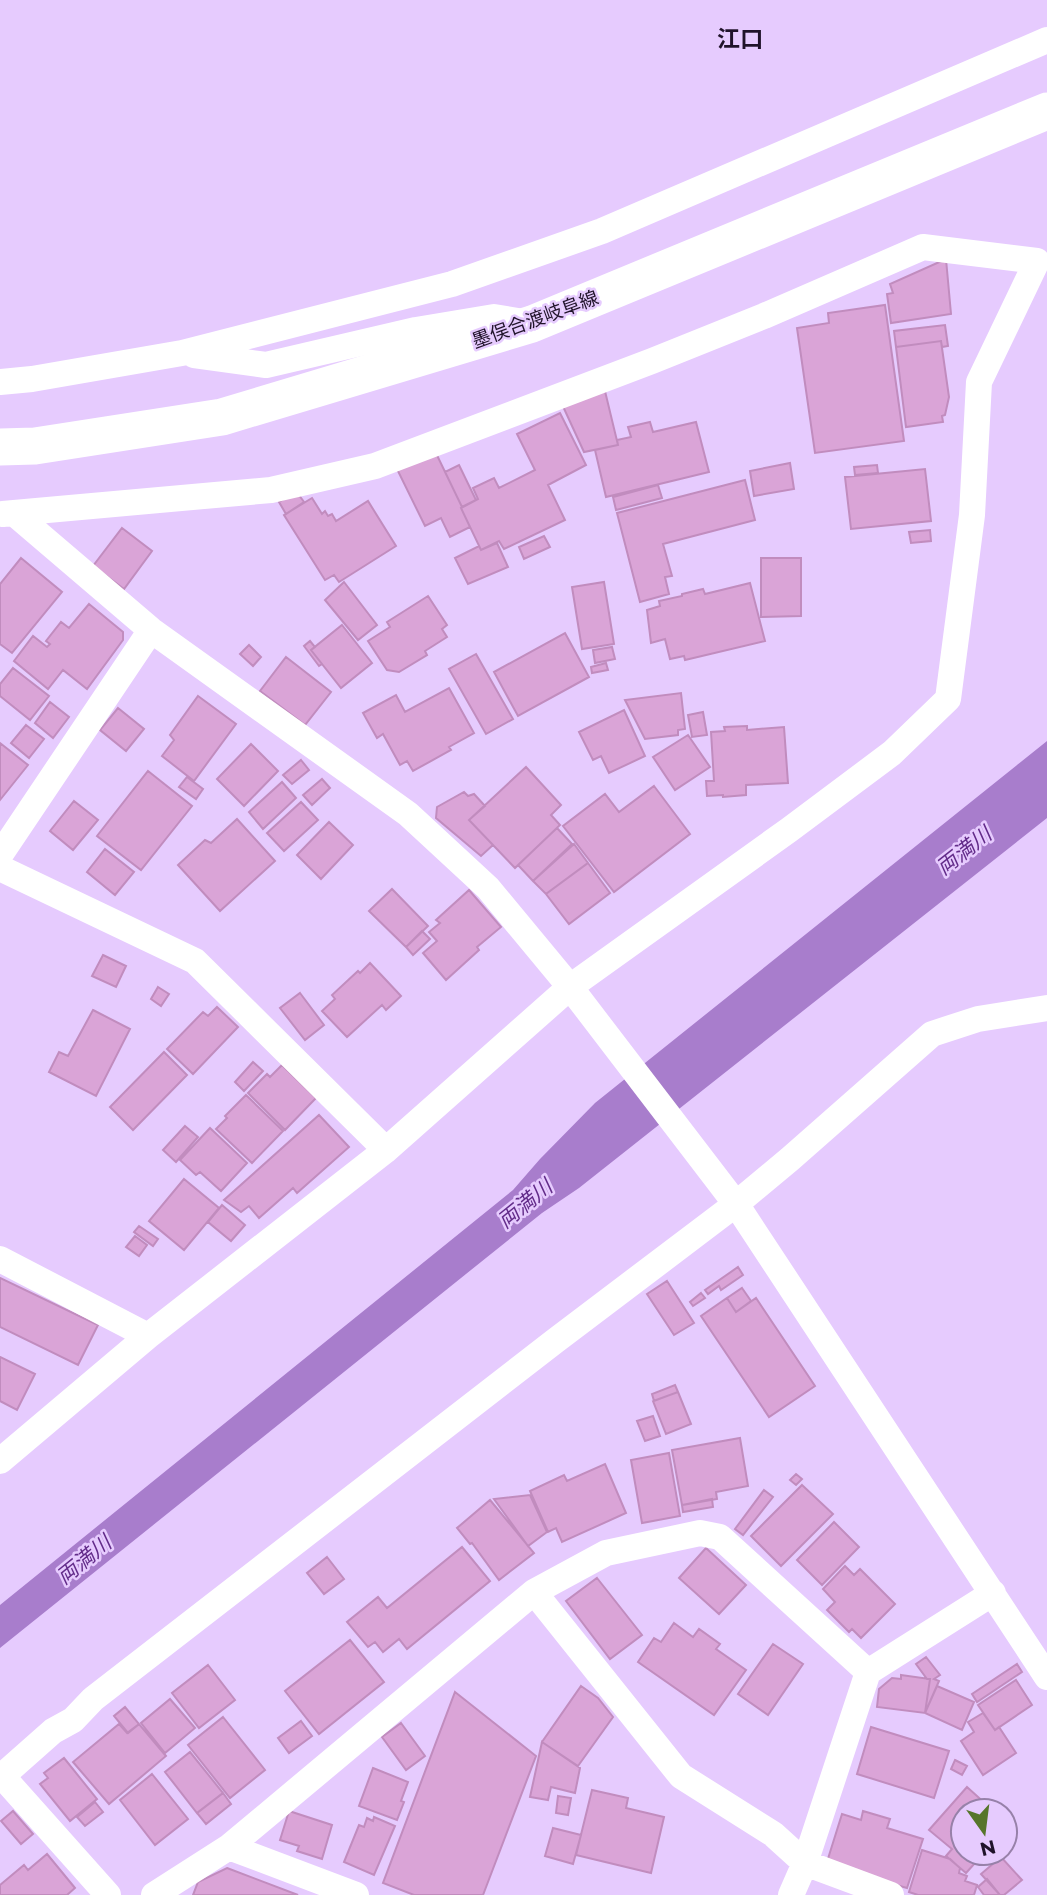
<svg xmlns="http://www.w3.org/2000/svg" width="1047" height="1895" viewBox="0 0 1047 1895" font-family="Montserrat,'Noto Sans JP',sans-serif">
<rect width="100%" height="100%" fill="#e6cbfe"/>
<!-- water -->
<path fill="#a87dcc" d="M1047,741V818L579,1188L542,1213L0,1648V1605L513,1190L540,1159L595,1103Z"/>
<!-- building -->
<path fill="#daa4d7" stroke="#c18cbe" stroke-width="2" d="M946,259L951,314L891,323L887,294L893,293L890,284Z
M885,305L904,441L815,453L797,328L829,323L828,313Z
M945,325L948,346L942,347L941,341L896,347L894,331Z
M941,341L949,397L945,415L942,416L943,422L906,427L896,347Z
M604,387L618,445L584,452L561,402Z
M560,413L586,465L548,485L565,520L504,549L499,541L481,550L461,508L478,499L473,488L494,478L499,488L535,470L517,434Z
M650,422L653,432L696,422L709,472L606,497L595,450L618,445L617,440L631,437L628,427Z
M434,449L462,507L461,508L470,527L450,537L441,518L425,526L396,467Z
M790,463L794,489L754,496L750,471Z
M459,465L476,500L462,507L445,472Z
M877,465L878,473L855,475L854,467Z
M925,469L931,521L851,529L845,477Z
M745,480L755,520L663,544L672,576L665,577L669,594L640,602L617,513Z
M658,485L662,498L616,510L613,497Z
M296,491L304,502L286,514L279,502Z
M312,498L322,514L325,511L328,516L332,514L336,521L368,501L396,546L339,582L334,575L325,580L284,515Z
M122,528L152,551L124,589L93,566Z
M930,530L931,541L911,543L909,532Z
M544,536L550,547L524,559L519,547Z
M497,543L508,567L468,584L455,558L479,546L481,550Z
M21,558L62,592L12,653L0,644V584Z
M761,558H801V616L761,617Z
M344,582L377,625L358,640L325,600Z
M604,582L614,644L582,649L572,587Z
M750,583L765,641L685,660L684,656L670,659L665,639L651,643L647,610L660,606L659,601L682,596V594L703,589L705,594Z
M428,596L447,625L442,629L447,637L425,651L427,655L399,672L387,670L368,641L390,627L387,622Z
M89,604L123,632V640L87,689L63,670L48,689L14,661L33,636L47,647L50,644L46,641L61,622L69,628Z
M342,625L372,663L341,688L311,650Z
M565,633L589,677L518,716L494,672Z
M310,641L315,647L311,650L322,664L319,666L304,646Z
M249,645L261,657L253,666L240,654Z
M612,647L615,659L595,663L593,650Z
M476,654L513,719L486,734L449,669Z
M286,657L331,692L305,725L260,691Z
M606,663L608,670L592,673L591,667Z
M13,668L49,696L30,720L0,696V684Z
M449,688L474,733L449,747L451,750L413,771L407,761L400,765L383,734L377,738L363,713L396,695L405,712Z
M681,693L685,729L678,730V735L645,739L625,700Z
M198,696L236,724L194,781L162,756L174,740L170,735Z
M50,702L69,717L53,738L35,723Z
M118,708L144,729L126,751L100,730Z
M624,710L645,756L609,773L601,756L593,760L579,732Z
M703,712L707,735L692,737L688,715Z
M26,725L44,739L29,758L11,743Z
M747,726V730L784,727L788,783L746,785V795L723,797V795L707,796L706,781H714L711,732L725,731L724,727Z
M688,735L710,767L675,790L653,757Z
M0,743L28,765L0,800Z
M251,744L278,771L244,806L217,779Z
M301,760L309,770L292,784L283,775Z
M526,767L561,805L551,815L560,825L515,868L469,820Z
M148,771L192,806L141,870L97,836Z
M187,777L203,789L196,799L179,787Z
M322,779L330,788L312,805L303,795Z
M282,782L296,798L263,829L249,812Z
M654,786L690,834L614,892L563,826L605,794L619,812Z
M464,792L468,796L474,794L485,806L469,820L493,845L481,856L436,818L437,807Z
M74,801L98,820L73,850L50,831Z
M301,802L318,820L284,851L267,833Z
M237,819L275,861L220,911L178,865L205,840L211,843Z
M329,822L353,845L321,879L297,855Z
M557,828L572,844L533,881L518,865Z
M574,844L588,863L546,894L533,881Z
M105,849L134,872L115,895L87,872Z
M588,863L610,893L569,924L546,894Z
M392,889L428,926L406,947L369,911Z
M469,890L501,927L477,947L479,950L446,980L423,953L437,941L429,932L440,923L436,920Z
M422,931L430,939L413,955L406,947Z
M103,955L126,966L116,987L92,976Z
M370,963L401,996L386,1010L382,1005L347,1037L322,1011L335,999L332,995L358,971L360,973Z
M158,987L169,994L161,1006L151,999Z
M300,993L324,1025L305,1040L280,1008Z
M217,1007L238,1027L193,1074L167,1049L203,1012L208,1016Z
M93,1010L130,1029L96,1096L49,1072L59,1052L68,1056Z
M164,1052L187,1075L133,1130L110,1107Z
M253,1062L263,1071L244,1091L235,1082Z
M282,1065L316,1098L285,1130L248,1093L267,1074L270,1077Z
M246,1095L283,1131L252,1163L216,1129L227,1118L225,1116Z
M319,1115L349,1147L297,1193L293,1188L259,1218L249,1206L241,1212L224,1200Z
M185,1126L198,1137L176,1162L163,1150Z
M210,1128L247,1163L221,1191L200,1172L196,1175L180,1160Z
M184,1179L219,1208L184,1250L149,1221Z
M222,1205L245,1225L231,1241L208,1222Z
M139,1226L158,1239L153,1246L134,1232Z
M135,1236L147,1245L139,1256L126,1247Z
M738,1267L743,1275L721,1290L719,1286L708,1294L705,1290Z
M0,1278L98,1325L78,1365L0,1327Z
M667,1281L694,1323L674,1335L647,1294Z
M742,1288L751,1301L736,1312L727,1298Z
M701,1293L705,1298L693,1306L690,1302Z
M727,1298L736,1312L756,1298L815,1386L769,1417L701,1316Z
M0,1357L35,1374L17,1410L0,1401Z
M675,1385L678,1392L654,1401L652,1394Z
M678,1392L691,1424L666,1434L653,1401Z
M653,1416L660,1436L645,1441L637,1421Z
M740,1438L748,1486L716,1492L717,1499L682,1505L672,1450Z
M669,1453L680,1516L642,1523L631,1460Z
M605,1464L626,1513L562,1542L556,1528L548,1532L530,1491L564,1475L567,1481Z
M796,1474L802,1479L796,1485L790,1480Z
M802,1485L833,1514L781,1566L751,1536Z
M764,1490L773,1497L743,1535L735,1529Z
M530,1495L547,1532L528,1546L494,1499Z
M712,1499L713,1507L683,1512L682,1505Z
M490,1500L534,1553L499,1580L472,1543L470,1544L457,1528Z
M834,1522L859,1547L822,1585L797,1560Z
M462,1547L490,1581L407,1649L399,1639L383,1652L375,1642L368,1647L347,1622L378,1597L387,1608Z
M706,1548L746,1585L719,1614L679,1578Z
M327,1557L344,1579L324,1594L307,1573Z
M845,1566L854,1575L860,1569L895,1604L861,1638L852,1629L849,1632L827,1610L835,1602L823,1589Z
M597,1578L642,1635L610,1659L566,1601Z
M674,1623L693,1637L699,1629L720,1644L716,1649L746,1670L714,1715L638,1662L654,1638L661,1642Z
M350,1640L384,1682L319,1734L285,1691Z
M773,1644L803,1664L768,1715L738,1694Z
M926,1657L940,1675L934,1679L939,1681L925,1713L930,1679H927L916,1664Z
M1017,1664L1022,1672L977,1702L972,1694Z
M208,1665L235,1700L199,1728L172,1693Z
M901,1675L930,1679L925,1713L877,1707L879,1689L892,1678L901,1679Z
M1016,1680L1032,1705L995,1730L978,1705Z
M581,1686L598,1698L613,1717L578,1766L542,1742Z
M937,1686L974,1702L962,1730L925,1713Z
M455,1692L536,1756L483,1895H414L383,1883Z
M170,1699L195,1728L165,1753L141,1723Z
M125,1707L139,1724L128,1733L114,1716Z
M983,1713L995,1730L999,1727L1016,1753L983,1775L961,1741L974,1732L968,1722Z
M223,1717L265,1770L230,1798L188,1745Z
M301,1721L312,1736L289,1753L278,1738Z
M401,1723L425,1756L406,1770L382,1737Z
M119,1724L127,1733L139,1724L166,1756L109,1804L73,1762Z
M871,1727L949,1751L934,1798L857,1774Z
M542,1742L580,1768L575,1793L551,1787L548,1800L530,1797Z
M190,1752L223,1793L197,1813L165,1772Z
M64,1758L97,1799L70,1821L40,1784L48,1778L44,1773Z
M955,1760L967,1766L962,1775L951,1769Z
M373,1768L408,1782L401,1801L404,1802L397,1820L359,1806Z
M152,1774L188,1819L155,1845L120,1800Z
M967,1787L987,1805L982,1811H963V1853H984L966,1873L946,1856L952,1849L929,1830Z
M592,1790L628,1798L626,1808L664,1817L651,1873L576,1855Z
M223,1793L231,1804L206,1824L197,1813Z
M558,1796L571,1798L568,1815L556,1813Z
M95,1802L103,1812L85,1826L77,1817Z
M13,1811L33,1834L21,1844L1,1821Z
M289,1811L332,1825L322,1859L297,1851L299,1846L280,1840Z
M863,1811L890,1819L887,1828L923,1839L907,1888L826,1865L842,1814L861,1820Z
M374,1817L395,1826L374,1875L344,1862L359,1825L364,1827L367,1818L373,1821Z
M553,1828L581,1835L573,1864L545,1856Z
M922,1850L950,1859L960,1868L959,1873L967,1876L965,1881L977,1885L974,1895H918L909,1892Z
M47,1854L75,1888L67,1895H0V1885L24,1865L28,1870Z
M1001,1857L1022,1880L1004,1895H1000L981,1874Z
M227,1868L298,1895H193L198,1882Z
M987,1879L1000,1895H984L978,1887Z"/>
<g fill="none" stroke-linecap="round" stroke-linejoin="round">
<!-- street -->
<path stroke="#fff" stroke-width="26" d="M194,355L266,365L416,330L494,317L524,322
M0,382L32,379L182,353L452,284L602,231L1047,40
M3,514L14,513L151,630L408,814L488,888L570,987L736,1204L1047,1677
M0,855L151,630
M0,868L195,961L386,1150
M0,1259L148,1336
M0,1461L148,1336L386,1150L570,987L789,830L892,753L948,699L972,515L979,382L1037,261L923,247L764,316L652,361L375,466L271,490L14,513
M534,1592L681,1776L773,1834L805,1863L891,1895
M2,1776L108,1895
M0,1778L53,1731L73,1720L93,1699L555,1341L736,1204L790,1159L932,1034L978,1019L1047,1008
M229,1847L356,1895
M154,1895L229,1847L534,1592L606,1553L700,1533L720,1537L868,1672
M791,1895L805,1863L868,1672L993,1593"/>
<!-- secondary -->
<path stroke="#fff" stroke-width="37" d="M0,447L35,446L222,417L532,324L1047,111"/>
</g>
<g text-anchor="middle" stroke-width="5" stroke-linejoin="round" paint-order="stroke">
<!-- street labels -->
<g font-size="19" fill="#20132a" stroke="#e6cbfe">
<text transform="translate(535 319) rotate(-20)" y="7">墨俣合渡岐阜線</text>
</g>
<!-- water labels -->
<g font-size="21" font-style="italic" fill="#632c8a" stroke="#e6cbfe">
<text transform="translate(964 851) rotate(-38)" y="7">両満川</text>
<text transform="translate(525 1204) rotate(-39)" y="7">両満川</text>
<text transform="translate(84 1560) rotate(-39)" y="7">両満川</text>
</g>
<!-- quarter labels -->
<g font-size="23" font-weight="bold" fill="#20132a" stroke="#e6cbfe">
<text x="740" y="47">江口</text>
</g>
</g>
<!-- north arrow -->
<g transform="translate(984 1832) rotate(166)"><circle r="33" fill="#e6cbfe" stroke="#9781a9" stroke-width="2"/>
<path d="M0-5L12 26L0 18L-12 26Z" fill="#57752b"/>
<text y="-10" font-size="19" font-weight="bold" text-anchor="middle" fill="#20132a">N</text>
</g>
</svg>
